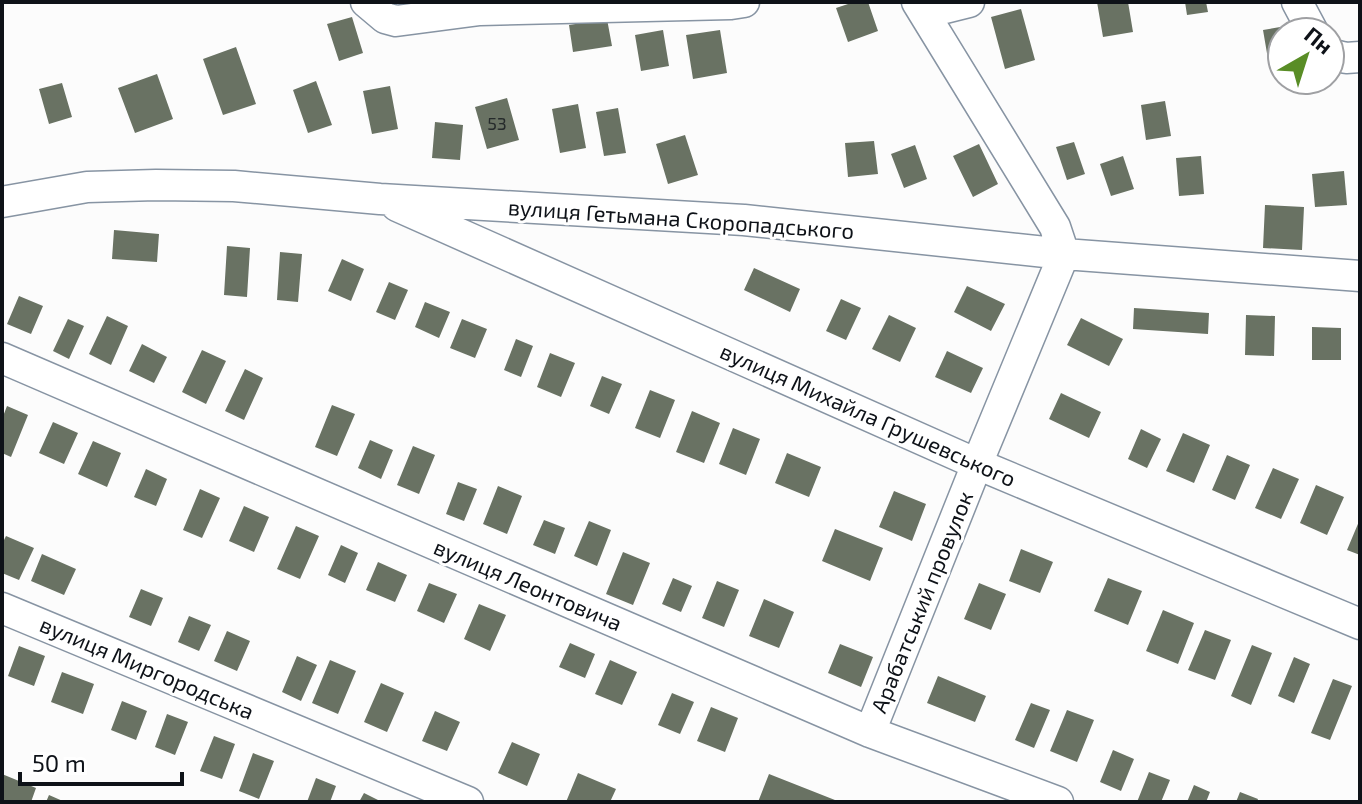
<svg xmlns="http://www.w3.org/2000/svg" width="1362" height="804" viewBox="0 0 1362 804" font-family="'Exo 2',sans-serif">
<rect width="100%" height="100%" fill="#fcfcfc"/>
<!-- building -->
<path fill="#697263" d="M854,2H868L878,31L848,42L836,8Z
M1097,2H1128L1133,32L1103,37Z
M1185,2H1206L1208,12L1187,15Z
M1021,9L1035,60L1005,69L991,17Z
M352,17L363,53L339,61L327,24Z
M607,19L612,46L573,52L569,25Z
M1286,26L1287,32H1282V63L1269,65L1263,30Z
M663,30L669,66L641,71L635,35Z
M720,30L727,73L693,79L686,35Z
M236,47L256,104L223,115L203,59Z
M157,74L173,119L135,133L118,88Z
M316,81L332,125L308,133L293,90Z
M62,83L72,117L49,124L39,89Z
M390,86L398,129L372,134L363,91Z
M507,98L519,140L487,149L475,107Z
M1165,101L1171,136L1146,140L1141,105Z
M578,104L586,148L560,153L552,109Z
M618,108L626,153L604,156L596,112Z
M435,122L463,125L460,160L432,158Z
M685,135L698,175L668,184L656,144Z
M874,141L878,174L848,177L845,143Z
M1074,142L1085,174L1067,180L1056,147Z
M979,144L998,184L973,197L953,156Z
M915,145L927,179L904,188L891,154Z
M1123,156L1134,189L1111,196L1100,164Z
M1201,156L1204,194L1179,196L1176,158Z
M1344,171L1347,205L1315,207L1312,174Z
M1265,205L1304,207L1302,250L1263,248Z
M114,230L159,234L157,262L112,259Z
M227,246L250,248L247,297L224,295Z
M280,252L302,254L298,302L277,300Z
M342,259L364,269L351,301L328,291Z
M754,268L800,289L790,312L744,290Z
M389,282L408,290L395,320L376,312Z
M967,286L1005,304L991,331L954,312Z
M19,296L43,306L31,334L7,324Z
M841,299L861,308L846,340L826,331Z
M425,302L450,312L439,338L415,327Z
M1134,308L1209,313L1208,334L1133,329Z
M889,315L916,328L900,362L872,349Z
M1246,315L1275,316L1274,356L1245,355Z
M107,316L128,326L111,365L89,354Z
M1081,318L1123,339L1109,366L1067,345Z
M68,319L84,326L69,359L53,351Z
M462,319L487,329L475,358L450,348Z
M1312,327L1341,328V360H1312Z
M516,339L533,346L521,377L504,370Z
M142,344L167,357L154,383L129,371Z
M202,350L226,361L206,404L182,392Z
M947,351L983,368L971,393L935,377Z
M550,353L575,363L561,397L537,387Z
M245,369L263,378L244,420L225,411Z
M602,376L622,384L609,414L590,406Z
M650,390L675,400L660,438L635,428Z
M1061,393L1101,412L1089,438L1049,419Z
M332,405L355,414L337,456L315,447Z
M7,406L28,415L11,457L2,453V419Z
M692,411L720,423L704,463L676,452Z
M53,422L78,433L64,464L39,453Z
M733,428L760,439L746,475L719,464Z
M1141,429L1161,439L1147,468L1128,459Z
M1183,433L1210,445L1194,483L1166,471Z
M370,440L393,450L381,479L358,468Z
M93,441L121,453L107,487L78,474Z
M413,446L435,455L419,494L397,485Z
M787,453L821,467L809,497L775,483Z
M1227,455L1250,465L1235,500L1212,490Z
M1273,468L1299,479L1281,519L1255,508Z
M146,469L167,479L156,506L134,497Z
M458,482L477,489L464,521L446,514Z
M1316,485L1344,497L1327,535L1300,523Z
M498,486L522,496L507,534L483,524Z
M200,489L220,498L202,538L183,530Z
M894,491L926,504L912,541L879,527Z
M244,506L269,517L254,552L229,541Z
M1360,519V555L1347,550Z
M544,520L565,528L555,554L533,545Z
M589,521L611,530L597,566L574,556Z
M296,526L319,536L300,579L277,569Z
M835,529L883,548L870,581L822,561Z
M6,536L34,548L19,580L2,573V544Z
M341,545L358,553L345,583L328,575Z
M1021,549L1053,562L1040,593L1009,581Z
M623,552L650,563L633,605L606,594Z
M42,554L76,569L64,595L31,581Z
M378,562L407,575L395,602L366,590Z
M673,578L692,586L681,612L662,604Z
M1108,578L1142,591L1128,625L1094,611Z
M717,581L739,590L724,627L702,618Z
M429,583L457,594L444,623L417,611Z
M979,583L1006,594L991,630L964,619Z
M141,589L163,598L151,626L129,617Z
M764,599L794,612L779,648L749,636Z
M479,604L506,615L490,651L464,639Z
M1163,610L1194,623L1178,664L1146,651Z
M189,616L211,625L199,651L178,642Z
M1205,630L1231,640L1215,680L1188,670Z
M227,631L250,641L237,671L214,661Z
M570,643L595,654L585,678L559,667Z
M840,644L873,657L861,687L828,673Z
M1252,645L1272,653L1251,705L1231,696Z
M19,646L45,656L34,686L8,676Z
M297,656L317,665L301,701L282,692Z
M1294,657L1310,664L1294,703L1278,696Z
M330,660L356,671L338,714L312,703Z
M610,660L637,672L622,705L595,694Z
M62,672L94,684L83,714L51,702Z
M938,676L986,696L975,722L927,703Z
M1333,679L1352,686L1330,740L1311,733Z
M381,683L404,693L387,732L364,722Z
M672,693L694,702L680,734L658,725Z
M122,701L147,711L136,740L111,730Z
M1031,703L1050,710L1034,748L1015,740Z
M711,707L738,718L725,752L697,741Z
M1067,710L1094,720L1077,762L1050,751Z
M435,711L460,722L447,751L422,741Z
M167,714L188,722L175,755L155,747Z
M214,736L235,744L222,779L200,771Z
M512,742L540,754L527,786L498,773Z
M1113,750L1134,759L1121,791L1100,782Z
M253,753L274,761L259,799L239,791Z
M1149,772L1170,780L1161,802H1137Z
M578,773L616,789L610,802H566Z
M2,774L36,788L31,802H2Z
M769,774L840,802H758Z
M316,778L336,786L330,802H307Z
M1194,785L1210,792L1206,802H1187Z
M1240,792L1258,799L1257,802H1236Z
M364,793L382,802H359Z
M49,795L65,802H46Z"/>
<g fill="none" stroke-linecap="round" stroke-linejoin="round">
<!-- minor casing -->
<g stroke="#8794a3" stroke-width="33">
<path id="minor" d="M366,2L385,18L396,21L480,10L731,4L744,2
M1297,2L1313,32
M925,13L969,2
M1330,54L1346,58L1360,57
M2,202L87,187L156,185L234,186L380,199L744,220L1064,254L1360,276
M397,206L977,464L1360,624
M2,358L870,732L1058,802
M2,608L468,802
M870,732L977,464L1064,254L1055,227L917,2"/>
</g>
<!-- minor -->
<use href="#minor" stroke="#fff" stroke-width="30"/>
</g>
<g text-anchor="middle" stroke-width="6" stroke-linejoin="round" paint-order="stroke">
<!-- number labels -->
<g font-size="18" fill="#252a2b">
<text x="497" y="130">53</text>
</g>
<!-- street labels -->
<g font-size="22" fill="#0e1218" stroke="#fff">
<text transform="translate(681 219) rotate(4)" y="8">вулиця Гетьмана Скоропадського</text>
<text transform="translate(868 415) rotate(24)" y="8">вулиця Михайла Грушевського</text>
<text transform="translate(528 585) rotate(23)" y="8">вулиця Леонтовича</text>
<text transform="translate(922 602) rotate(-68)" y="8">Арабатський провулок</text>
<text transform="translate(147 668) rotate(23)" y="8">вулиця Миргородська</text>
</g>
</g>
<!-- border -->
<rect width="1362" height="804" fill="none" stroke="#0e1218" stroke-width="8"/>
<!-- north arrow -->
<g transform="translate(1306 56) rotate(39)"><circle r="38" fill="#ffffff" stroke="#9fa0a3" stroke-width="2"/>
<path d="M0-6L14 30L0 20L-14 30Z" fill="#598d26"/>
<text y="-12" font-size="22" font-weight="bold" text-anchor="middle" fill="#0e1218">Пн</text>
</g>
<!-- scale -->
<path d="M20 772v12h162v-12" fill="none" stroke="#0e1218" stroke-width="4"/>
<text x="32" y="772" font-size="24" fill="#0e1218" stroke="#ffffff" stroke-width="6" paint-order="stroke">50 m</text>
</svg>
